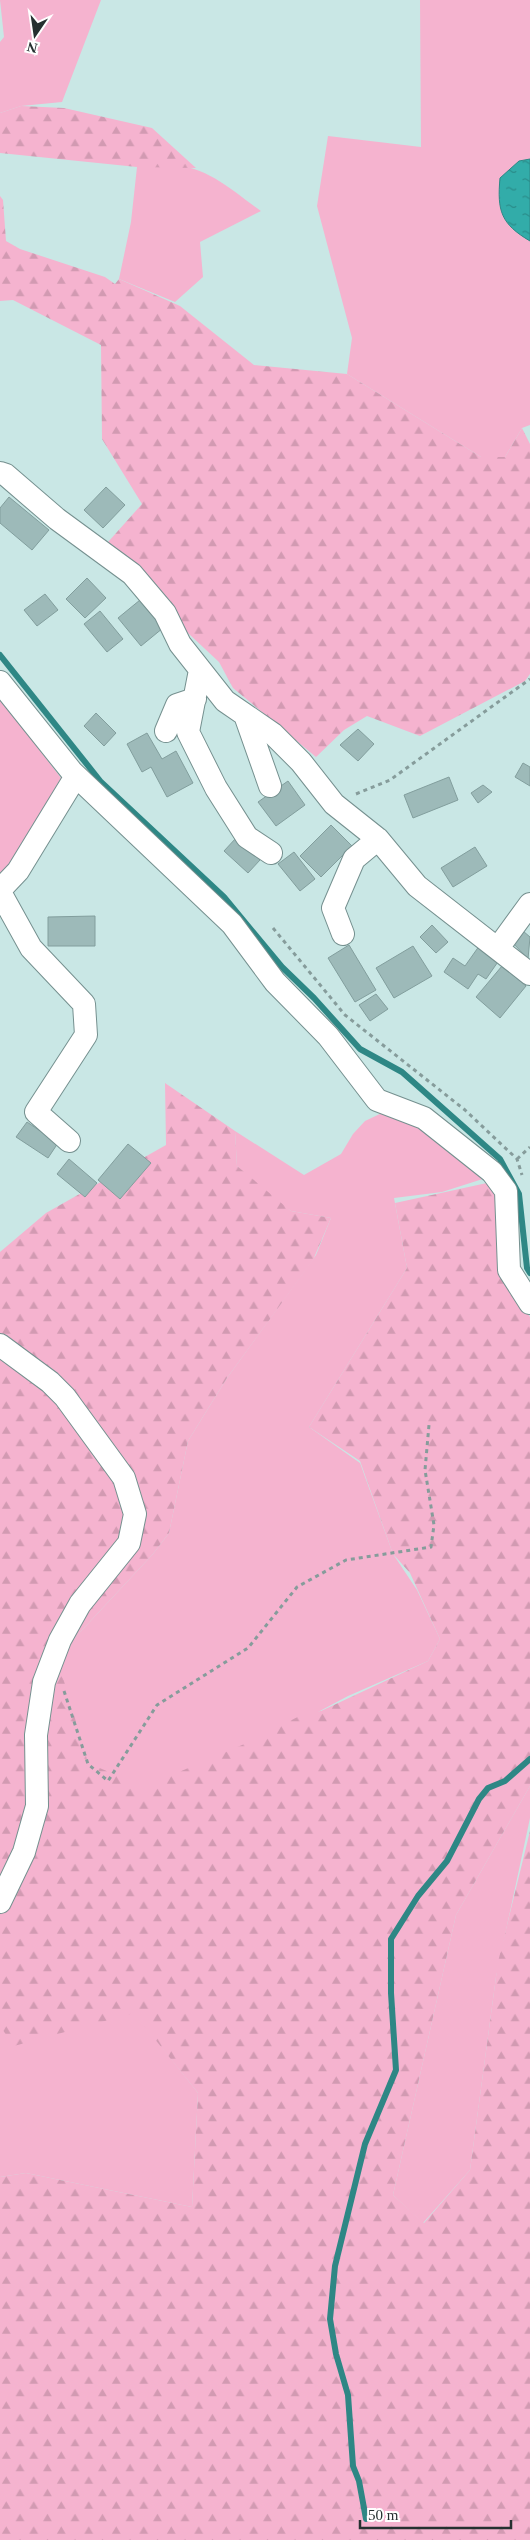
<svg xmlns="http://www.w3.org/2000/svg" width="530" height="2540" viewBox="0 0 530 2540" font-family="Georgia,serif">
<defs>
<pattern id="forest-firs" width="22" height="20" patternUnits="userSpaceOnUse" patternTransform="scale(1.25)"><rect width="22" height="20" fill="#f5b3cf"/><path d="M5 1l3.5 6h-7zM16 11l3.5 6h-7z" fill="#d29ab2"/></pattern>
<pattern id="water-ripples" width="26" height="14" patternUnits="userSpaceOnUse" patternTransform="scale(1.25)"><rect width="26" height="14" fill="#32aca9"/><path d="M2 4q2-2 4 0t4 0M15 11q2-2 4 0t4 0" fill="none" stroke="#2a8c8a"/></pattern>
</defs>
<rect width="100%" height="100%" fill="#c9e7e5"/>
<!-- grass -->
<path fill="#f5b3cf" d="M0,0H101L62,102L21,106L0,113V42L4,37Z
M420,0H530V425L522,428L505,457H481L347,374L352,338L317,206L328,136L421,147Z
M168,164C207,166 230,189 261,211L200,242L203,277L175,302L119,279L131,222L137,167Z
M0,682L9,710L61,778L8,872H0Z
M382,1113L417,1119L489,1177L442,1192L394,1198L407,1268L309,1427L360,1463L393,1554L417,1590L440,1639L428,1661L348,1696L288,1728L135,2013L198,2093L192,2207L26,2173L0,2177V1699L57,1657L153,1554L169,1533L188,1441L227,1378L316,1255L331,1218L291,1211L264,1192L237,1166L235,1131L304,1175L341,1154L353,1134L365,1121Z
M530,1786V1818L496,1977L470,2170L423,2223L393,2195L456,1915Z"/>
<!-- forest -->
<path fill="url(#forest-firs)" d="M21,106L64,108L152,128L196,168L137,167L0,153V113Z
M0,196L3,200L6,241L20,249L105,277L115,284L119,279L180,306L254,365L347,374L481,457H505L522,428L530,444V674L525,681L420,736L367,716L344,730L316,757L233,688L219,662L100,551L142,504L102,439L101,345L13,300L0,301Z
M165,1083L235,1131L237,1166L291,1211L331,1218L313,1260L227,1378L188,1441L169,1533L153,1554L57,1657L88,1763L144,1787L256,1739L305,1713L321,1711L428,1661L440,1639L410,1573L393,1554L360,1461L309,1427L407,1268L395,1203L496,1181L502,1271L530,1317V1786L456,1915L393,2195L424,2223L470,2170L498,1962L530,1831V2540H0V2177L26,2173L192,2207L198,2093L134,2013L14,2046L0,2026V1252L46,1213L166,1145Z"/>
<!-- water -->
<path fill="url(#water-ripples)" stroke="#2e8785" d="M530,159V241C501,224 497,211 500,178L519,161Z"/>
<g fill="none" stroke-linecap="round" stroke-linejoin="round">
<!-- stream -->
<path stroke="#2e8785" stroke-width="6" d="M0,655L101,782L224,897L282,967L314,998L360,1049L402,1072L500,1159L519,1194L527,1268L530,1273
M366,2519L359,2481L353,2466L348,2395L336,2354L330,2319L335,2266L365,2144L396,2070L391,1993V1939L418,1896L447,1861L479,1799L488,1788L505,1781L530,1759"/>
</g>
<!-- building -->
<path fill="#9dbab9" stroke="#829e9d" d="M106,487L125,505L103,528L84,510Z
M9,497L49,530L32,550L0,523V508Z
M87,578L106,598L85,618L66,599Z
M45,594L58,610L37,626L24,610Z
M140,600L163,628L141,646L118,618Z
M100,611L123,639L107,652L84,624Z
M96,713L116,733L104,746L84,726Z
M358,729L374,744L358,761L340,745Z
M147,733L162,759L176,751L193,783L167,797L151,767L142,772L127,744Z
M523,763L530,767V786L515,777Z
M449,777L458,800L413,818L404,795Z
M288,781L305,805L276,826L258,802Z
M483,785L492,792L478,803L471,793Z
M331,825L352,846L321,877L300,856Z
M236,838L260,860L248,873L224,851Z
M475,847L487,866L453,887L441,868Z
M294,852L315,879L300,891L278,864Z
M95,916V946H48V917Z
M432,925L448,942L436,953L420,937Z
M523,931L530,937L528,959L512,942Z
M482,942L502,956L486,979L478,974L468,989L444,972L453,958L465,966Z
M349,945L376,990L355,1002L328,958Z
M413,946L432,976L394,998L376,968Z
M502,966L526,986L500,1018L476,997Z
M376,994L388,1009L370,1021L359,1005Z
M27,1122L58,1143L48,1158L16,1137Z
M128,1144L151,1163L120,1199L98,1180Z
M69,1159L97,1183L85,1197L57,1174Z"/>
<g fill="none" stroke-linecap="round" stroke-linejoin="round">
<!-- street casing -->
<g stroke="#75908f" stroke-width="24">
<path id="street" d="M0,473L6,475L57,519L132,574L165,613L180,644L225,701L273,734L301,762L334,804L378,839L417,886L530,974
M200,670L188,732L216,788L247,837L271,853
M0,682L72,772L232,924L275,982L328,1036L377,1100L424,1118L492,1172L506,1191L509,1270L530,1303
M245,715L270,786
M166,731L177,705L195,699
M0,890L18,871L76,776
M0,892L31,948L84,1004L86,1035L36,1112L69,1141
M343,934L333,908L354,859L378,839
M498,948L530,904
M0,1345L50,1382L65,1397L124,1478L135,1514L129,1543L80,1604L60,1640L44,1682L36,1735L37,1806L24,1852L0,1902"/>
</g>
<!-- path -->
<path stroke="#869c9b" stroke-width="3" stroke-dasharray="4 4" stroke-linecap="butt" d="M356,794L390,780L530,679
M273,928L345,1015L465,1110L517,1159L522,1175
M517,1159L530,1147
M64,1691L88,1764L108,1781L157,1705L248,1648L297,1587L346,1560L431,1547L434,1525L425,1470L429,1425"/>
<!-- street -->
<use href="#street" stroke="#fff" stroke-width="22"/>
</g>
<!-- north arrow -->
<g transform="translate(35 35) rotate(193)" stroke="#ffffff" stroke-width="4" paint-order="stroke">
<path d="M0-4L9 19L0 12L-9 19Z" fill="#253030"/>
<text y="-8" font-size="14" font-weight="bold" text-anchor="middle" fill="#253030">N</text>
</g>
<!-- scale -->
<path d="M360 2520v8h151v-8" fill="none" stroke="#253030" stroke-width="2.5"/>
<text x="368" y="2520" font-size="15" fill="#253030" stroke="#ffffff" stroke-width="4" paint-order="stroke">50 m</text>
</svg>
